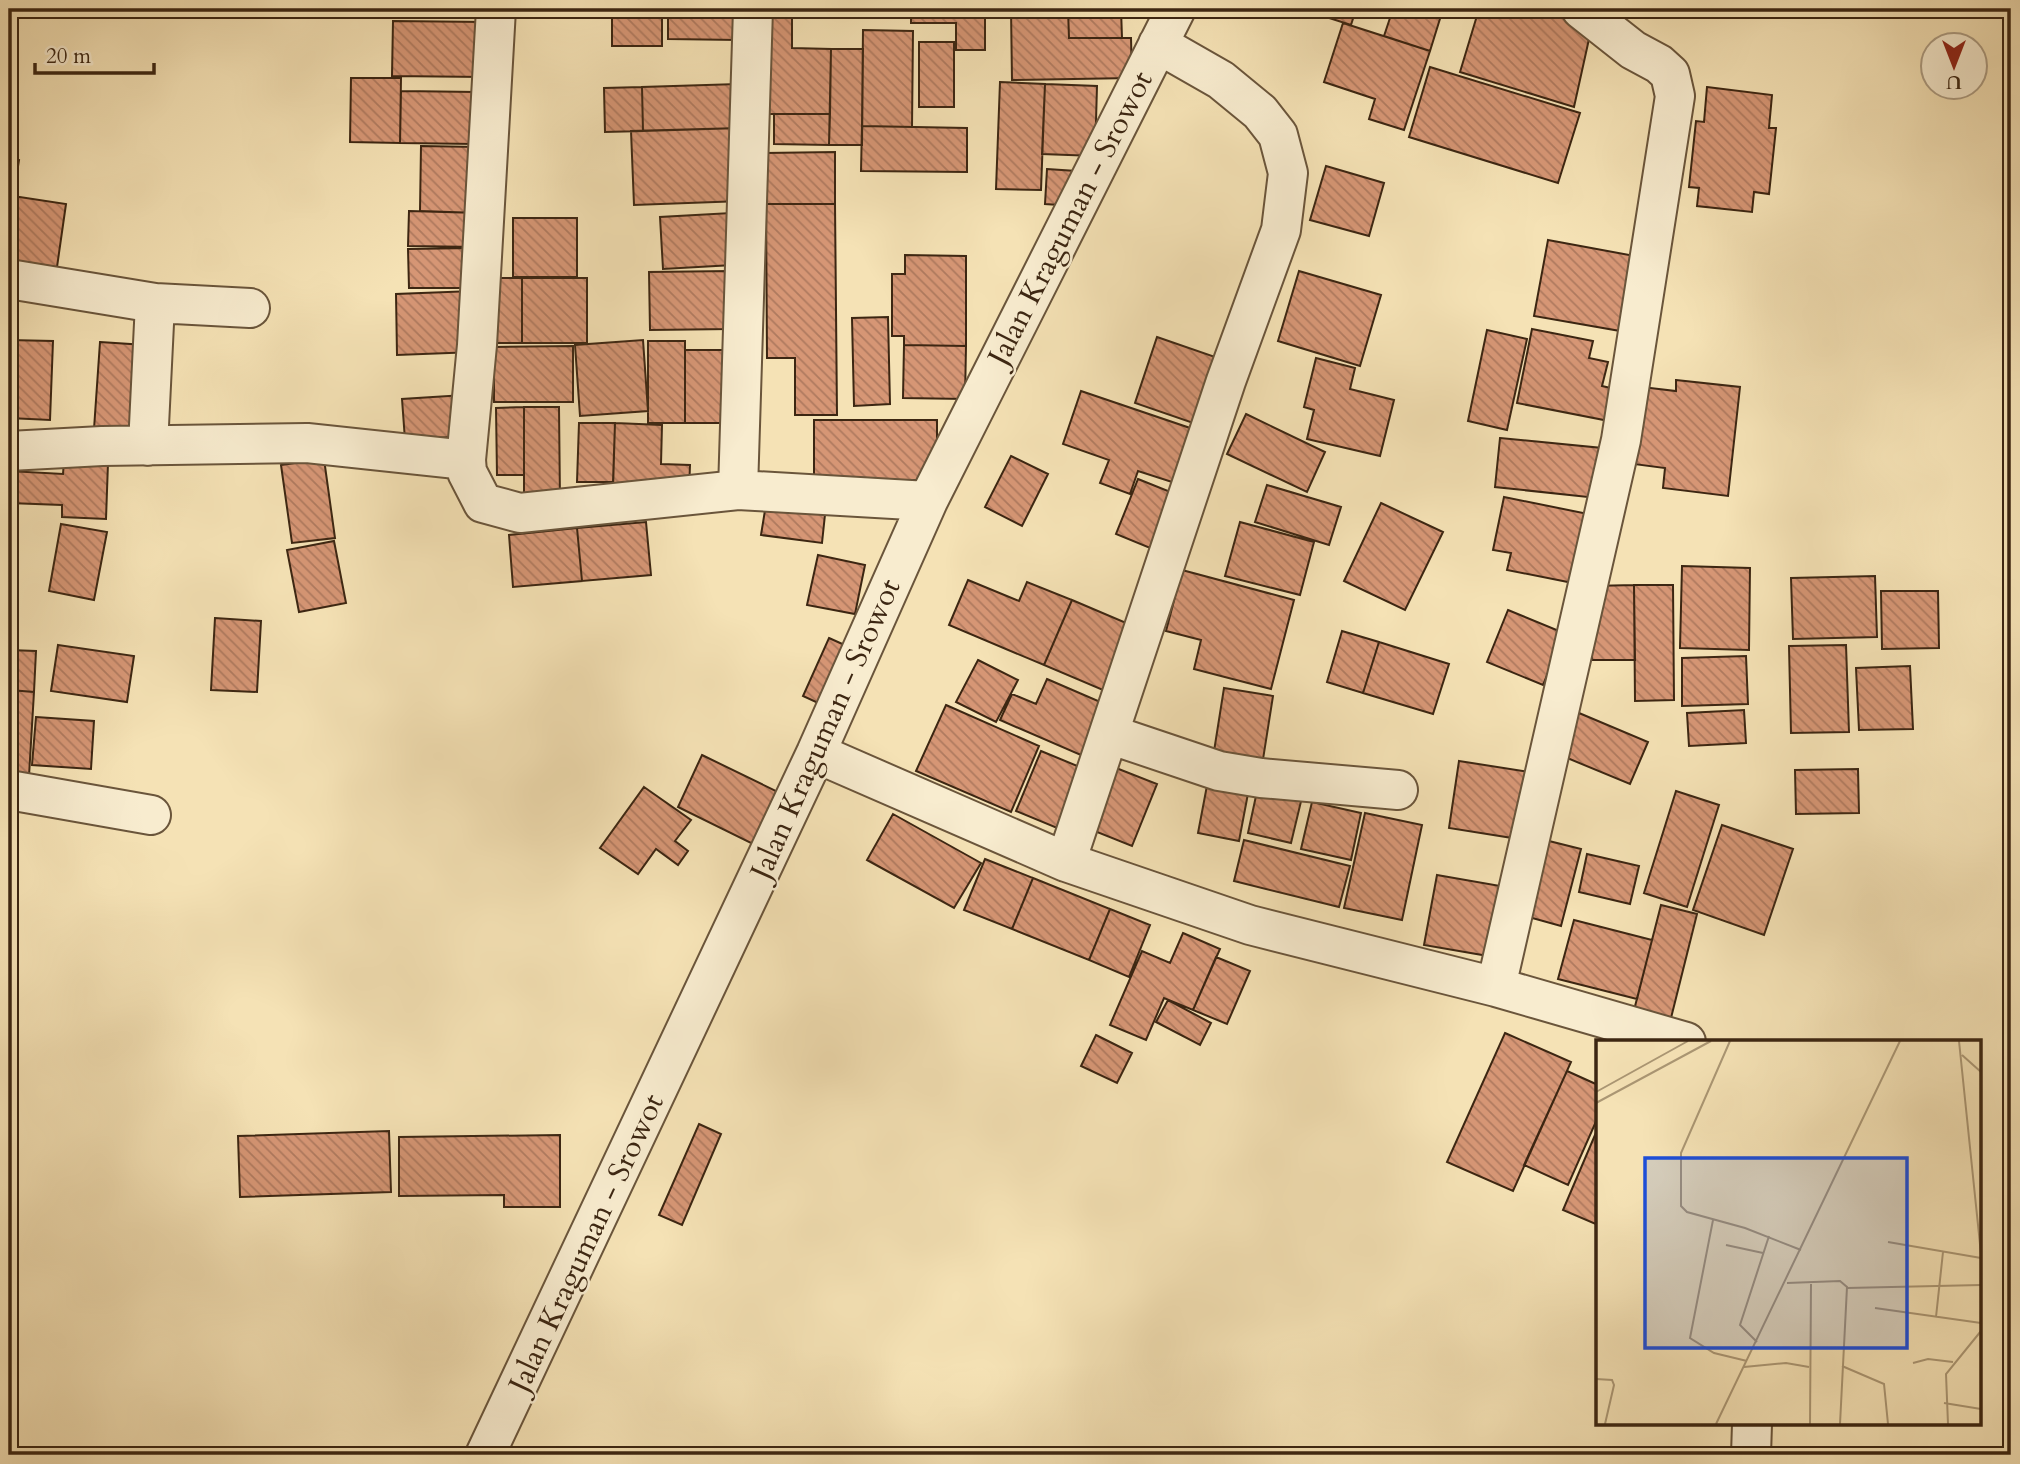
<svg xmlns="http://www.w3.org/2000/svg" width="2020" height="1464" viewBox="0 0 2020 1464" font-family="Cardo,serif">
<defs>
<pattern id="building-back-hatch" width="6" height="6" patternUnits="userSpaceOnUse" patternTransform="scale(1.75)"><rect width="6" height="6" fill="#d69675"/><path d="M-1 5l2 2M0 0l6 6M5-1l2 2" fill="none" stroke="#af7a5f"/></pattern>
</defs>
<rect width="100%" height="100%" fill="#f5e2b5"/>
<filter id="stains"><feTurbulence type="fractalNoise" baseFrequency=".00286" numOctaves="4"/><feColorMatrix values="0 0 0 0 .2 0 0 0 0 .09 0 0 0 0 .02 0 0 0 .5 -.17"/></filter>
<radialGradient id="worn" r=".72"><stop offset=".6" stop-color="#630" stop-opacity="0"/><stop offset="1" stop-color="#630" stop-opacity=".3"/></radialGradient>
<!-- building -->
<path fill="url(#building-back-hatch)" stroke="#3c2612" stroke-width="2" d="M612,9H662V46H612Z
M668,9H739L738,40L668,39Z
M911,9H985V50H956V23H911Z
M1011,9H1068L1069,38H1131L1132,78L1012,80Z
M1068,9H1121L1122,38H1069Z
M1301,9H1356L1351,25Z
M1382,9H1443L1430,51L1384,36L1392,12Z
M1479,9H1565L1589,39L1574,107L1460,72Z
M757,18H792V48L831,49L830,114H755Z
M393,21L485,22L484,77L392,76Z
M1343,23L1430,51L1404,130L1369,119L1375,99L1324,82Z
M863,30L913,31L912,127L862,126Z
M919,42H954V107H919Z
M831,49H863L862,145H829Z
M1430,67L1580,113L1558,183L1409,137Z
M351,78H401L400,143L350,142Z
M1000,82L1045,84L1041,190L996,189Z
M738,84L740,128L643,131L642,87Z
M1045,84L1097,86L1095,156L1042,154Z
M642,87L643,131L605,132L604,88Z
M1707,87L1772,95L1769,128H1776L1769,194L1754,192L1752,212L1697,206L1699,188L1689,187L1696,121L1704,122Z
M401,91L477,92L475,144L400,143Z
M774,114H830L829,145L774,144Z
M862,126L967,128V172L861,171Z
M740,128L742,201L634,205L631,131Z
M421,146L480,147L479,213L420,211Z
M835,152V204H766L765,153Z
M9,158L19,160L11,211H9Z
M1326,166L1384,183L1369,236L1310,220Z
M1047,169L1076,171L1074,206L1045,204Z
M13,196L66,204L55,281L9,274V224Z
M766,204H835L837,415H795V358H767Z
M409,211L479,213L478,247L408,246Z
M731,213L733,265L663,269L660,217Z
M513,218H577V277H513Z
M1548,240L1640,257L1626,332L1534,316Z
M472,248V288H409L408,249Z
M905,255L966,256V346L904,345V336H892V274H905Z
M730,271L731,329L650,330L649,272Z
M1299,271L1381,295L1360,366L1278,341Z
M487,278H522V343H487Z
M522,278H587V343H522Z
M473,291L475,352L397,355L396,294Z
M888,317L890,404L854,406L852,318Z
M1532,329L1593,341L1589,358L1608,362L1602,386L1615,389L1609,421L1517,403Z
M1487,330L1527,339L1507,430L1468,421Z
M1157,337L1221,359L1199,425L1135,403Z
M9,340L53,341L50,420L9,418Z
M643,340L648,411L580,416L575,345Z
M648,341H685V423H648Z
M100,342L145,345L139,433L94,429Z
M904,345L966,346L965,399L903,398Z
M573,346V402H494V347Z
M685,350H738V423H685Z
M1316,358L1355,368L1350,389L1394,400L1380,456L1307,439L1314,410L1304,407Z
M1676,380L1740,387L1728,496L1663,488L1665,468L1626,463L1634,386L1676,391Z
M1081,391L1190,428L1172,482L1138,471L1130,494L1100,483L1109,460L1063,444Z
M464,395L467,436L405,440L402,399Z
M524,407V475H497L496,408Z
M524,407H559L560,501H524Z
M1246,414L1325,452L1307,492L1227,454Z
M814,420H937V480H814Z
M579,423H615L613,482H577Z
M615,423L662,425L661,464L690,465L689,491L613,489Z
M1500,438L1602,448L1597,498L1495,487Z
M1011,456L1048,474L1022,526L985,507Z
M324,459L335,538L292,543L281,465Z
M64,461L108,463L106,519L62,517V505L9,503V471L63,474Z
M1138,479L1178,495L1155,550L1116,534Z
M1267,485L1341,507L1329,545L1255,522Z
M1504,497L1593,515L1578,584L1507,570L1511,553L1493,550Z
M767,498L826,505L822,543L761,535Z
M1381,503L1443,532L1405,610L1344,581Z
M646,522L651,575L582,581L577,528Z
M1240,522L1314,542L1300,595L1225,576Z
M61,524L107,532L94,600L49,591Z
M577,528L582,581L513,587L509,535Z
M334,541L346,603L299,612L287,550Z
M818,555L865,565L855,614L807,605Z
M1682,566L1750,568L1749,650L1680,648Z
M1182,570L1294,600L1271,689L1194,669L1201,640L1166,631Z
M1875,576L1877,637L1793,639L1791,578Z
M968,580L1019,601L1027,582L1072,600L1044,665L949,625Z
M1634,585L1635,660H1592V586Z
M1634,585H1673L1674,700L1635,701Z
M1881,591H1938L1939,648L1882,649Z
M1072,600L1138,628L1110,693L1044,665Z
M1508,610L1564,633L1543,685L1487,662Z
M215,618L261,621L257,692L211,690Z
M1342,631L1379,642L1363,693L1327,682Z
M829,638L858,651L831,709L803,696Z
M1379,642L1449,664L1433,714L1363,693Z
M58,645L134,656L127,702L51,691Z
M1846,645L1849,732L1791,733L1789,646Z
M9,650L36,651L34,692L9,690Z
M1746,656L1748,704L1682,706V658Z
M978,660L1018,680L996,722L956,702Z
M1910,666L1913,729L1859,730L1856,668Z
M1047,679L1112,707L1090,759L1000,720L1012,694L1036,704Z
M1224,688L1273,696L1261,772L1212,764Z
M9,690L34,692L29,776L9,775Z
M946,705L1039,746L1011,812L916,771Z
M1744,710L1746,743L1689,746L1687,713Z
M1579,713L1648,742L1630,784L1560,755Z
M36,717L94,721L91,769L32,765Z
M1041,751L1087,770L1062,830L1016,811Z
M702,755L782,794L757,846L678,807Z
M1459,761L1536,773L1525,840L1449,828Z
M1111,766L1157,784L1132,846L1087,828Z
M1858,769L1859,813L1796,814L1795,770Z
M1209,775L1250,783L1239,841L1198,833Z
M1259,782L1303,793L1291,843L1248,833Z
M644,787L691,820L675,841L688,851L678,865L656,849L638,874L600,848Z
M1676,791L1719,805L1687,907L1644,893Z
M1312,802L1361,813L1351,860L1301,849Z
M1365,813L1422,825L1402,920L1344,908Z
M893,814L981,863L954,908L867,860Z
M1722,825L1793,849L1764,935L1693,910Z
M1244,840L1350,866L1339,907L1234,881Z
M1545,840L1581,849L1561,926L1525,916Z
M1587,854L1639,866L1630,904L1579,892Z
M985,859L1033,878L1012,929L964,910Z
M1437,875L1506,887L1494,957L1424,945Z
M1033,878L1110,909L1089,960L1012,929Z
M1661,905L1697,914L1669,1026L1632,1018Z
M1110,909L1150,925L1129,977L1089,960Z
M1574,920L1652,940L1637,999L1558,979Z
M1183,933L1220,949L1193,1010L1164,998L1146,1040L1110,1025L1142,951L1170,963Z
M1216,957L1250,971L1227,1024L1193,1010Z
M1168,1000L1211,1023L1200,1045L1156,1022Z
M1505,1033L1571,1062L1513,1191L1447,1162Z
M1096,1035L1132,1053L1117,1083L1081,1066Z
M1567,1071L1598,1085V1117L1568,1185L1524,1165Z
M699,1124L721,1134L682,1225L659,1215Z
M1598,1128V1225L1563,1210Z
M389,1131L391,1192L240,1197L238,1136Z
M560,1135V1207H504V1195L399,1196V1137Z"/>
<g fill="none" stroke-linecap="round" stroke-linejoin="round">
<!-- minor casing -->
<g stroke="#6a553b" stroke-width="42">
<path id="minor" d="M496,9L477,345L466,460L467,472L483,503L520,513L738,490L928,501
M9,279L155,303L250,308
M148,446L155,303
M9,451L102,446L307,443L466,460
M738,490L753,9
M1109,734L1219,771L1261,778L1398,790
M816,753L1066,862L1250,925L1496,987L1686,1042
M9,790L151,815
M1066,862L1226,381L1281,230L1288,173L1278,135L1260,112L1221,80L1158,44
M1496,987L1621,440L1675,96L1670,74L1659,64L1633,50L1581,9
M485,1455L816,753L928,501L1176,9
M1751,1455L1752,1424"/>
</g>
<!-- minor -->
<use href="#minor" stroke="#f8eccf" stroke-width="38"/>
</g>
<g text-anchor="middle" stroke-width="5" stroke-linejoin="round" paint-order="stroke">
<!-- street labels -->
<g font-size="30" fill="#3c2612" stroke="#f8eccf">
<text transform="translate(1070 218) rotate(-63)" y="10">Jalan Kraguman - Srowot</text>
<text transform="translate(825 729) rotate(-66)" y="10">Jalan Kraguman - Srowot</text>
<text transform="translate(586 1243) rotate(-65)" y="10">Jalan Kraguman - Srowot</text>
</g>
</g>
<!-- overview -->
<g transform="translate(1596 1040)">
<rect width="385" height="385" fill="#f5e2b5"/>
<path fill="none" stroke="#ab9774" stroke-width="2" d="M134,1L85,113V166L91,172L149,188L205,210M363,1L385,214M366,15L385,32M0,52L92,1M0,63L115,1M117,180L94,298L118,313L151,321M292,202L385,218M130,205L167,213M191,243L244,241L251,247L244,384M251,248L385,245M279,268L385,283M340,277L347,212M161,302L144,285L173,196M317,323L332,319L357,322M246,326L288,344L292,384M148,327L190,323L213,327M0,339L16,340L18,345L9,384M348,363L385,369M120,384L304,1M214,384L215,244M352,384L350,334L385,291"/>
<path fill="#1d4ed8" fill-opacity="0.15" stroke="#1d4ed8" stroke-width="3.5" d="M49,118H311V308H49Z"/>
<rect width="385" height="385" fill="none" stroke="#3c2612" stroke-width="3.5"/>
</g>
<!-- margin -->
<rect width="2020" height="1464" fill="none" stroke="#f5e2b5" stroke-width="35"/>
<rect x="10" y="10" width="1999" height="1443" fill="none" stroke="#3c2612" stroke-width="3.5"/>
<rect x="18" y="18" width="1985" height="1429" fill="none" stroke="#3c2612" stroke-width="2"/>
<!-- north arrow -->
<g transform="translate(1954 66) rotate(180)"><circle r="33" fill="#f8eccf" stroke="#ad9d83" stroke-width="2"/>
<path d="M0-5L12 26L0 18L-12 26Z" fill="#8f2418"/>
<text y="-10" font-size="19" font-weight="bold" text-anchor="middle" fill="#3c2612">U</text>
</g>
<!-- scale -->
<path d="M35 63v10h119v-10" fill="none" stroke="#3c2612" stroke-width="3.5"/>
<text x="46" y="63" font-size="21" fill="#3c2612" stroke="#f8eccf" stroke-width="5" paint-order="stroke">20 m</text>
<rect width="100%" height="100%" filter="url(#stains)"/>
<rect width="100%" height="100%" fill="url(#worn)"/>
</svg>
